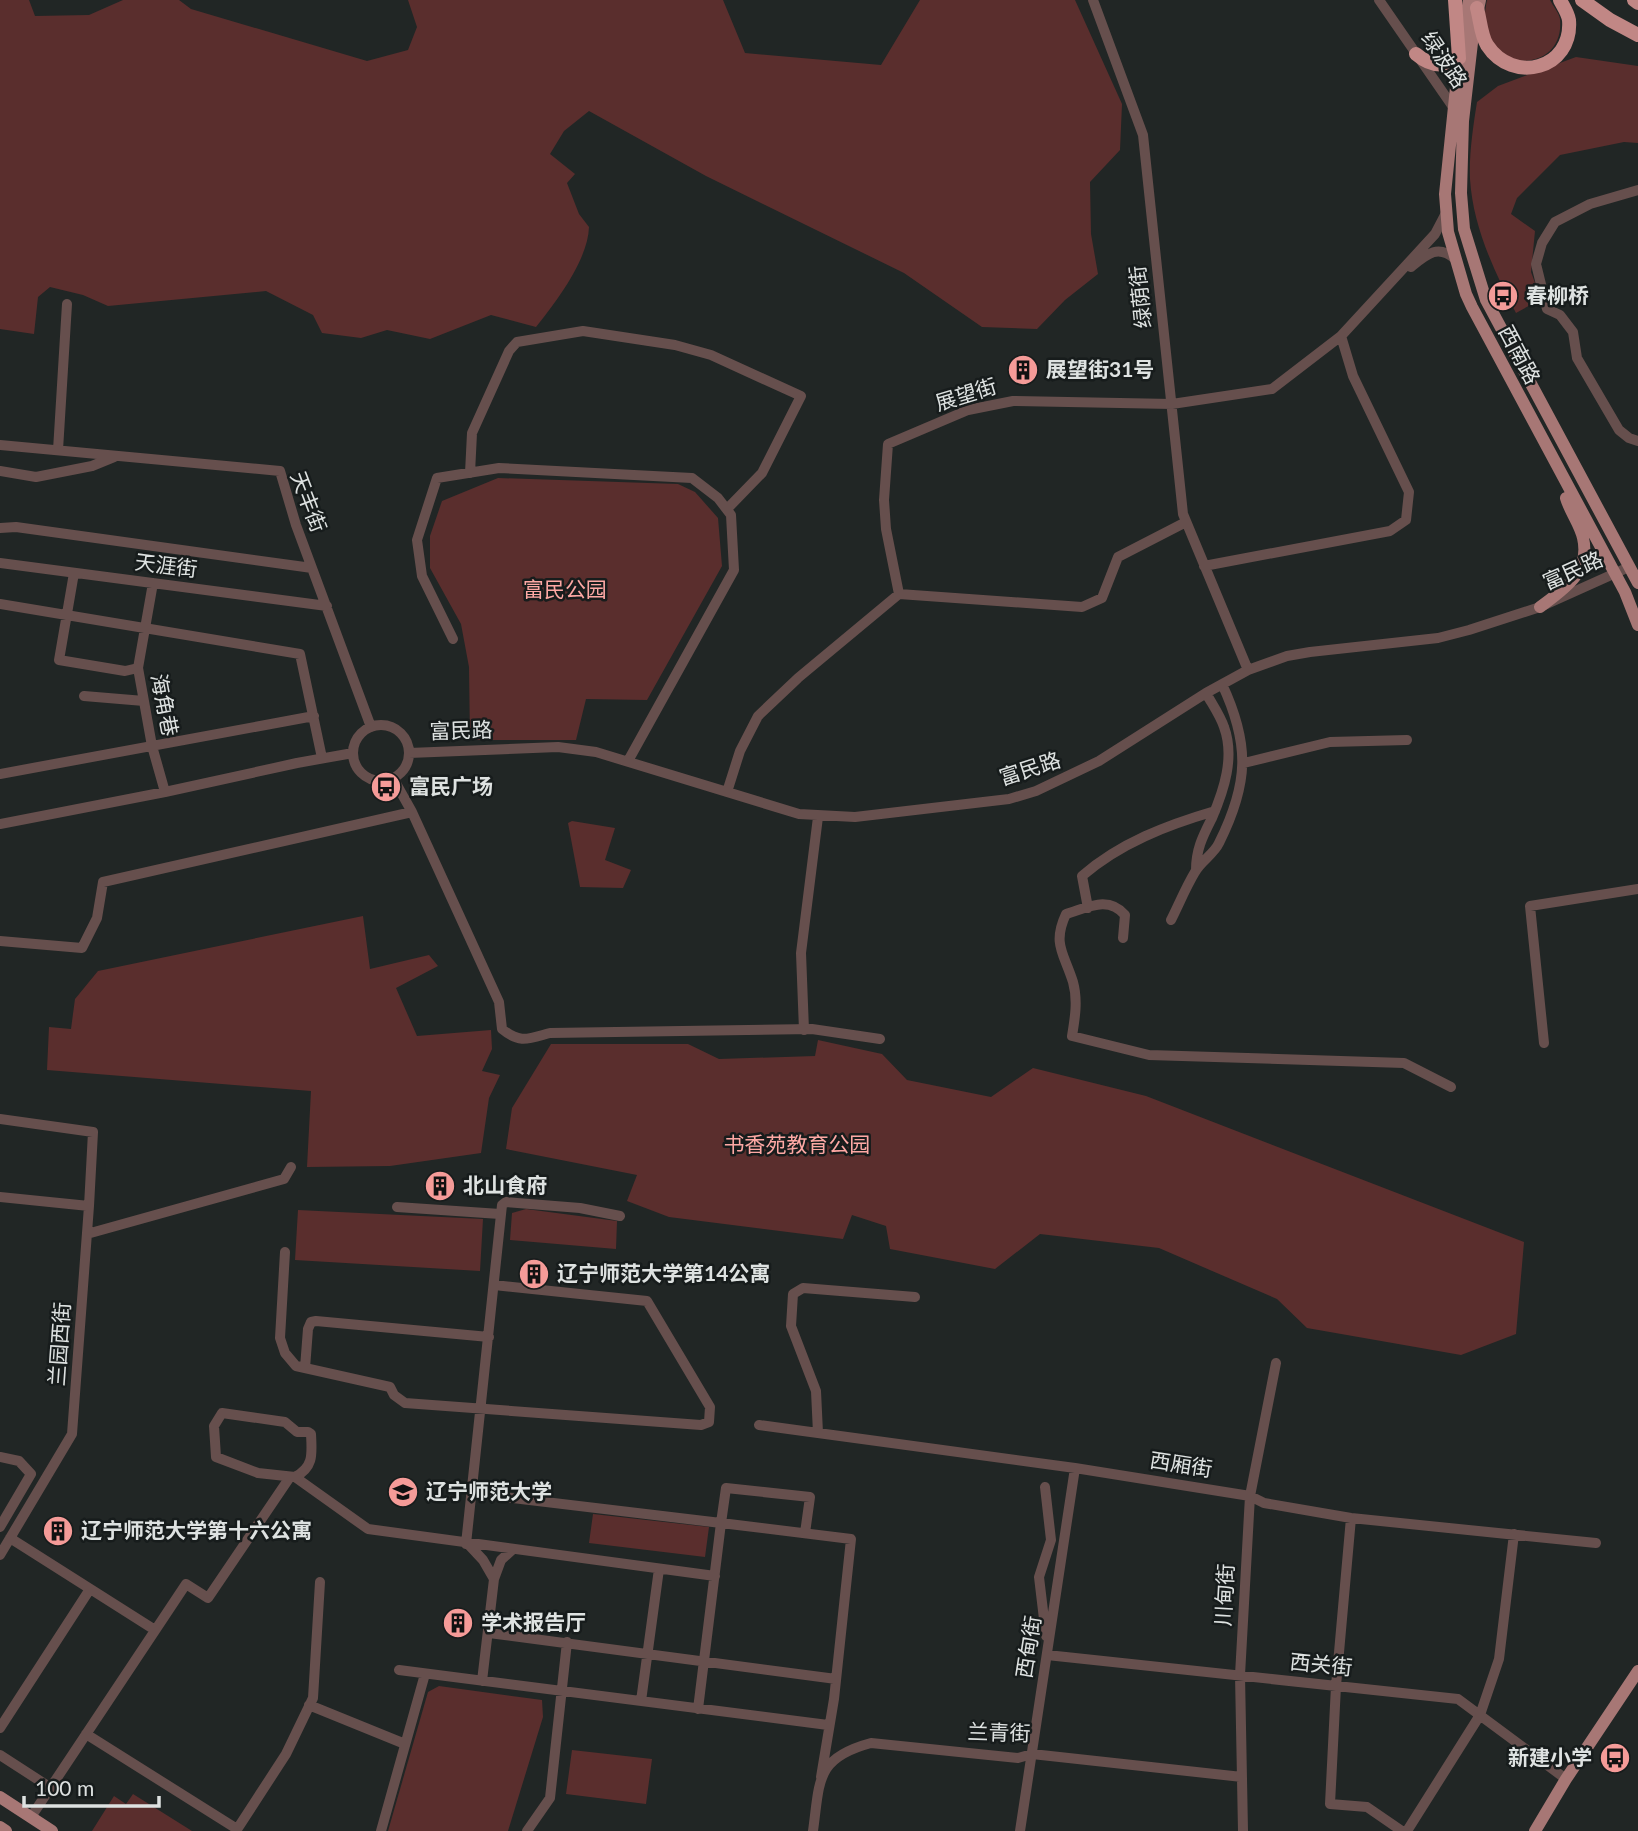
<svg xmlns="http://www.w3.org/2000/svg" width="1638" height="1831" viewBox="0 0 1638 1831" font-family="Lato,'Noto Sans SC',sans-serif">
<rect width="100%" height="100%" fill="#212625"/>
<!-- green -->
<path fill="#5a2e2d" d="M0,0H29L35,16L89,15L123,0H179L191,9L367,61L408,50L417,27L408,0H723L745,53L881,65L920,0H1075L1122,104L1120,150L1090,182L1091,234L1098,274L1065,300L1037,329L982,327L904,273L706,176L589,111L564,131L550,154L575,174L567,183L579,214L589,227C588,260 556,302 536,327L491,315L430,339L387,330L361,338L322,333L313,315L266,291L108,306L83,295L50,287L38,297L34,334L0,329Z
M1487,0H1550C1553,6 1559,13 1560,19C1565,69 1500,75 1486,32C1483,24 1485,9 1487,0Z
M1576,57L1638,66V143L1624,142L1560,155L1517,198L1511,214L1535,231L1531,272L1541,299L1516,313C1494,271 1473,227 1470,179C1469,154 1473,127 1477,102L1498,86Z
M498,478L678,484L695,492L718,518L722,566L647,700L586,699L576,740H470L469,667L461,624L430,568V536L442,501Z
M572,821L615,828L605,860L631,870L623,888L580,887L568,823Z
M363,916L370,969L429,955L438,966L396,988L417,1036L491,1030L492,1049L482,1071L500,1075L489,1098L481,1153L390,1166L307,1167L311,1091L47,1070L49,1027L71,1029L75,999L98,971Z
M818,1040L882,1054L907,1080L991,1097L1033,1068L1146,1096L1524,1242L1516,1334L1461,1355L1307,1328L1277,1299L1159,1248L1040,1234L995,1269L890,1249L886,1226L852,1215L843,1239L669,1217L627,1201L637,1175L506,1149L512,1108L551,1044H688L719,1059L815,1056Z
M526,1209L617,1221L616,1249L510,1240L512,1213Z
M298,1210L483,1219L480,1271L295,1260Z
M593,1514L709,1527L705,1557L589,1543Z
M439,1686L542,1700L543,1717L508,1831H388L428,1692Z
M572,1750L652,1759L646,1804L566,1794Z
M133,1794L192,1831H193H92L114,1796L126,1804Z"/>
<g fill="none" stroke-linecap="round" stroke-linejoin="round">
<!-- minor -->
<path stroke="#664f4d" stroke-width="10" d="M1093,0L1143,135L1183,514L1248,670
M1379,0L1453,107
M1638,190L1590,204L1555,222L1542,243L1536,264L1547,309L1560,315L1573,332L1577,358L1619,430L1629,438L1638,441
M1411,267C1427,254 1438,244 1455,259
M0,445L280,471L296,525L371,727
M58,450L67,304
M0,471L36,477L92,466L114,457
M470,473L472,433L509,351L517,342L583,331L675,345L711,355L801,396L762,473L727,509
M0,528L16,527L312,568
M0,563L327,606
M1204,566L1390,531L1406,520L1409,492L1353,376L1341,336
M74,573L59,660L125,671L138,668
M153,583L138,668L152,746L165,792
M899,594L1082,607L1102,598L1118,557L1186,522
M0,604L300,654L322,758
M453,639L422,576L417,540L437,478L499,468L692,478L718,498L731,515L734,570L628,761
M84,696L144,701
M353 753a28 28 0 1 1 56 0a28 28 0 1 1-56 0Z
M409,753L558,747L596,752L799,814L855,817L1009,799L1036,791L1099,761L1206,693L1248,670L1287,656L1310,652L1438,638L1469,630L1540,607L1629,567
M1244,763L1330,742L1407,740
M0,774L314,716
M393,778L412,812L499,1002L502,1029C520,1044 528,1039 550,1033L812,1029L880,1039
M727,792L740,751L758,716L798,678L899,594L886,529L884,500L888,444L968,410L1013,401L1172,404L1272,389L1341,336L1435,234L1446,213
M0,824L165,792L297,763L353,753
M1196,870C1196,849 1203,836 1212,818C1224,790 1235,757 1224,727C1220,715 1212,704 1206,693
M1088,908L1082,876C1120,843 1167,825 1215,811
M1171,920C1179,904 1186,887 1195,872C1201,861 1214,854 1219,843C1249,783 1250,744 1222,684
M1123,938L1125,915C1108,895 1087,908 1066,914C1052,944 1064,953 1073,982C1078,1000 1075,1018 1072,1036L1149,1055L1404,1063L1451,1087
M0,941L82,948L97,918L103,882L412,812
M804,1030L801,953L818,817
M1544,1043L1530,906L1638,889
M0,1119L93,1132L89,1206
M0,1197L89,1206L72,1434L0,1555
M397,1207L500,1214
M87,1234L284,1179L291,1167
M285,1252L280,1338L285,1353L296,1366L390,1387L394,1395L405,1403L701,1425L709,1422L710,1407L647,1301L494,1285
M305,1368L308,1329L311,1322L316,1321L489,1337
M759,1425L1075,1468L1250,1496L1264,1503L1351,1518L1596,1543
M818,1433L816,1391L791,1326L793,1294L803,1288L915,1297
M0,1457L19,1461L31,1474L0,1527
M295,1477C314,1467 312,1454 311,1434L308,1432H297L285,1422L222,1413L214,1426L216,1457L258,1473L295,1477L368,1529L715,1576
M1045,1487L1051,1540L1039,1577L1046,1636
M471,1493L721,1523L698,1709
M1351,1518L1336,1686L1330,1804L1367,1807L1402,1831
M805,1533L810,1497L726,1488L721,1523L851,1539L834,1699L821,1777
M10,1538L155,1630
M466,1544L502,1205L506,1202L580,1208L620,1216
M469,1545L483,1560L494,1579L482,1681
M494,1579L501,1560L512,1550
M489,1633L836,1679
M1047,1655L1458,1699L1566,1779
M399,1670L828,1725
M641,1701L659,1569
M309,1705L405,1744
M0,1728L90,1589
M86,1734L237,1829
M0,1755L51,1788
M31,1817L186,1584L208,1598L290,1477
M236,1831L286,1754L313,1698L320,1582
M381,1831L425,1674
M527,1831L550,1798L567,1642
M813,1831C820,1781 815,1758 871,1743L1018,1758L1032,1754L1242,1777
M1020,1831L1075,1468
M1243,1831L1240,1675L1250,1496L1276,1363
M1407,1831L1480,1715L1499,1659L1514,1534"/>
<!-- major -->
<path stroke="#a77775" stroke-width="12" d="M1469,0L1459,58L1445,194L1448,232L1466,294L1472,307L1625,592L1638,625
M1480,0L1473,34L1463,121L1461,193L1464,229L1486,300L1638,583
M1540,607C1564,589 1591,572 1583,538C1580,524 1570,512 1566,498
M0,1797L52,1831
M0,1827L6,1831
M1535,1831L1566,1779L1638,1671"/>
<!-- highway -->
<path stroke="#c18785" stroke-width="14" d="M1582,0L1610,20L1638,35
M1634,0L1638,3
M1477,8C1480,19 1481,36 1487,45C1513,85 1573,69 1569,20C1568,13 1563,6 1560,0
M1416,54C1430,66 1444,68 1459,58L1455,0"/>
</g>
<!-- icons -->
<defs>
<g id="bus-disc" transform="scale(1.575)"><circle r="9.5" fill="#f59b98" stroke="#171c1c"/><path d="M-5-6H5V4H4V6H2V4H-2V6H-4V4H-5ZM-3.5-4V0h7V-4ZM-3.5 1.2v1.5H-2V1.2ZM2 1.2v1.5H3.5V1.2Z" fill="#111"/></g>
<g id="building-disc" transform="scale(1.575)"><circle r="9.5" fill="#f59b98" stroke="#171c1c"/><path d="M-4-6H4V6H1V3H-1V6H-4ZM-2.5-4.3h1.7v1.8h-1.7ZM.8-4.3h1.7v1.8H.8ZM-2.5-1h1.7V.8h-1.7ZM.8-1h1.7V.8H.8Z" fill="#111"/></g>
<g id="university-disc" transform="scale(1.575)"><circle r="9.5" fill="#f59b98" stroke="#171c1c"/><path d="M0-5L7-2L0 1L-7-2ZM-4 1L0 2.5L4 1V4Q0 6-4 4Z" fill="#111"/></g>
</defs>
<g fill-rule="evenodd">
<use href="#bus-disc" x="1503" y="296"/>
<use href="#building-disc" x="1023" y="370"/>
<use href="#bus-disc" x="386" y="787"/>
<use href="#building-disc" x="440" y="1186"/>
<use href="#building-disc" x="534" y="1274"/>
<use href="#university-disc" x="403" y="1492"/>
<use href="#building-disc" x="58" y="1531"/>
<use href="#building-disc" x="458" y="1623"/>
<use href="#bus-disc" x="1615" y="1758"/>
</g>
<g text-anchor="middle" stroke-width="5" stroke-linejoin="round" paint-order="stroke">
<!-- street labels -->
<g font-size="21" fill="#dee2e1" stroke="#171c1c">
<text transform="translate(1444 60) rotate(56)" y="7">绿波路</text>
<text transform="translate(1141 297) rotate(-96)" y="7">绿荫街</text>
<text transform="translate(1519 355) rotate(62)" y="7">西南路</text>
<text transform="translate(966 395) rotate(-17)" y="7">展望街</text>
<text transform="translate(308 502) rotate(69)" y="7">天丰街</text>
<text transform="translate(166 566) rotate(7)" y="7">天涯街</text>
<text transform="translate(1573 571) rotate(-24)" y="7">富民路</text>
<text transform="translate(164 705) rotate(79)" y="7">海角巷</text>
<text transform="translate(461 731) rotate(-2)" y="7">富民路</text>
<text transform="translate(1030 769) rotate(-18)" y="7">富民路</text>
<text transform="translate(60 1344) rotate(-86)" y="7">兰园西街</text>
<text transform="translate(1181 1465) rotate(9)" y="7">西厢街</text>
<text transform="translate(1225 1595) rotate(-87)" y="7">川甸街</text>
<text transform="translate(1029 1647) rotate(-81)" y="7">西甸街</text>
<text transform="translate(1321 1665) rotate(6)" y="7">西关街</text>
<text transform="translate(999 1733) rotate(2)" y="7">兰青街</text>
</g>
<!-- poi labels -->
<g font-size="21" font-weight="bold" fill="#dee2e1" stroke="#171c1c" text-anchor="start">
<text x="1526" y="303">春柳桥</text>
<text x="1046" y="377">展望街31号</text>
<text x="409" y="794">富民广场</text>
<text x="463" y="1193">北山食府</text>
<text x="557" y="1281">辽宁师范大学第14公寓</text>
<text x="426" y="1499">辽宁师范大学</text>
<text x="81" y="1538">辽宁师范大学第十六公寓</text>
<text x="481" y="1630">学术报告厅</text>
<text x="1592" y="1765" text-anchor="end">新建小学</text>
</g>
<!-- park labels -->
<g font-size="21" fill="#fda8a4" stroke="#171c1c">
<text x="565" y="597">富民公园</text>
<text x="797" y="1152">书香苑教育公园</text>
</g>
</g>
<!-- scale -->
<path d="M24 1796v10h135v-10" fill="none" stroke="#dee2e1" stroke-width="3.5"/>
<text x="35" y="1796" font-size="21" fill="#dee2e1" stroke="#171c1c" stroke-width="5" paint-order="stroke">100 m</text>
</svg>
